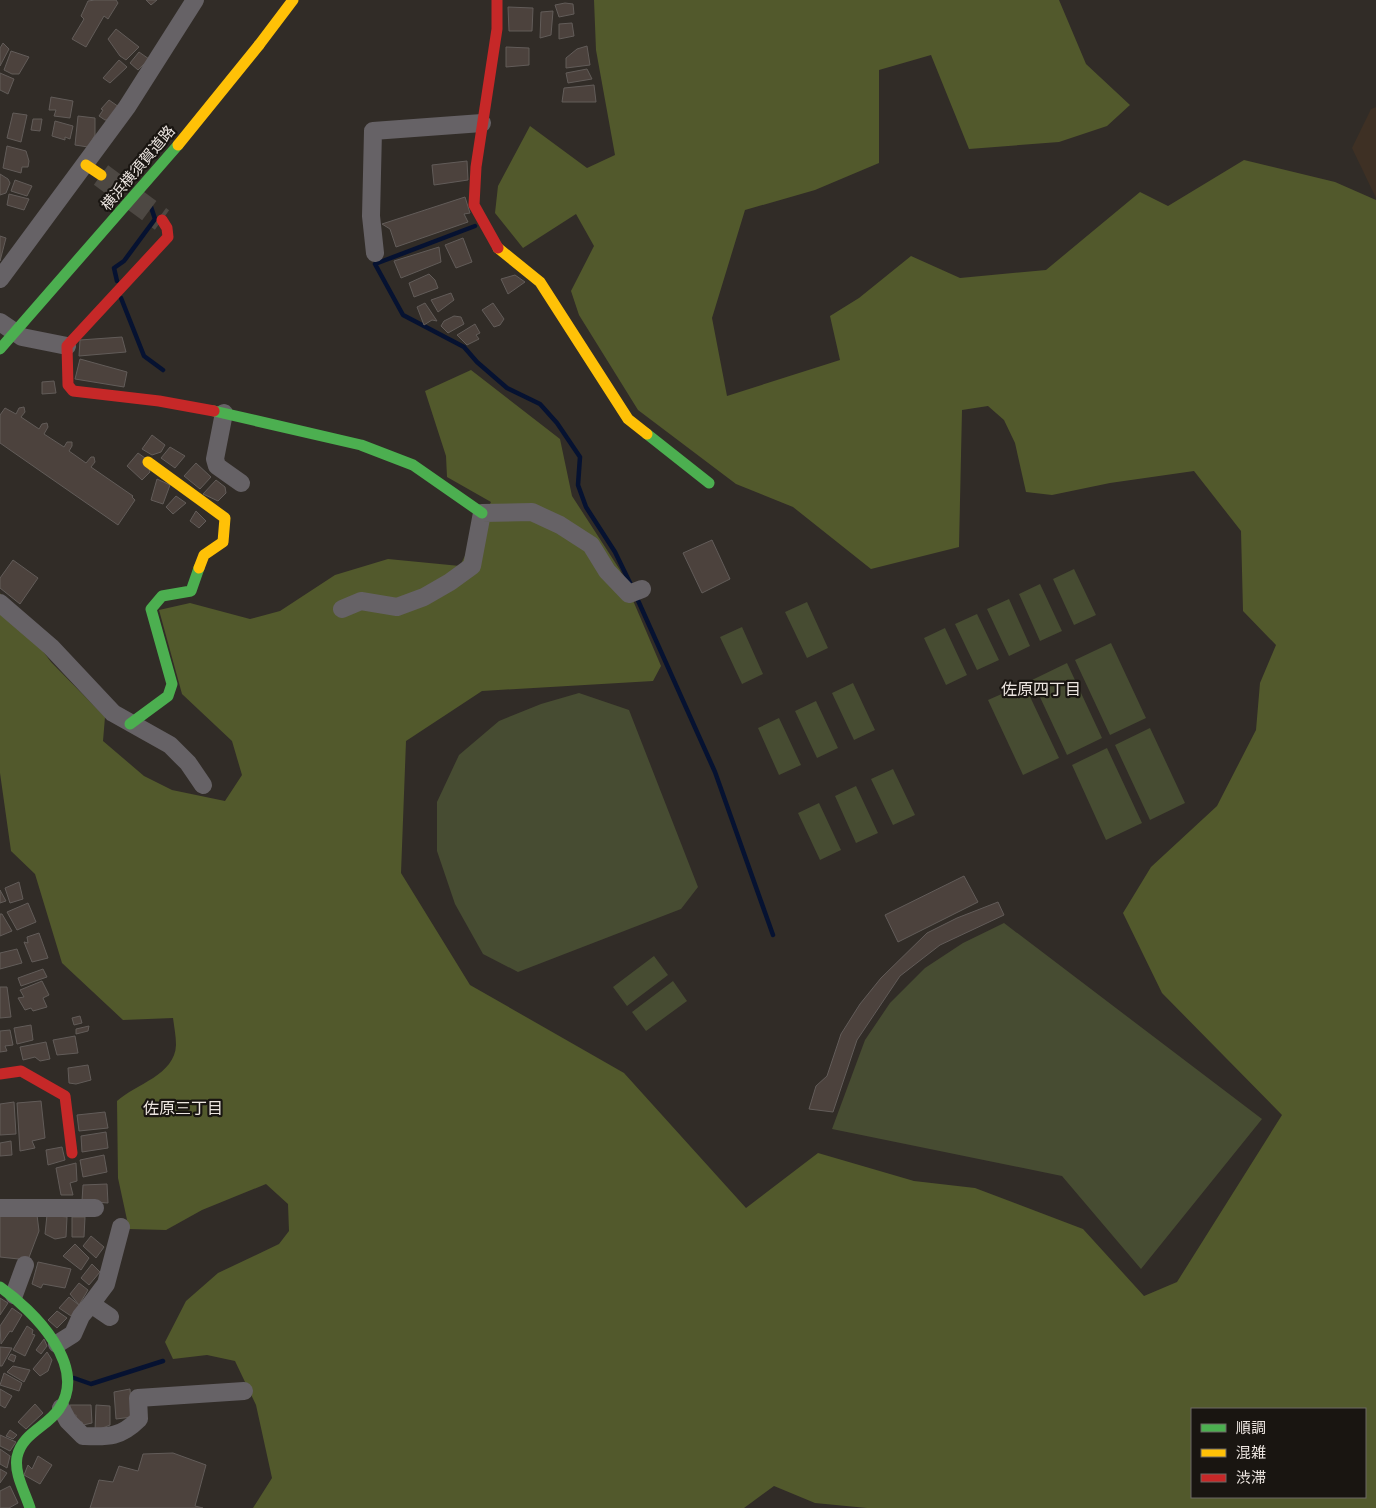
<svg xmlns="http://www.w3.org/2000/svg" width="1376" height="1508" viewBox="0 0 1376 1508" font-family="'Source Serif 4','Noto Sans JP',serif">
<rect width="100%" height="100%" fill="#312c27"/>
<!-- built -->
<path fill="#3e3024" d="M1376,107V198L1352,148L1371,109Z"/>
<!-- green -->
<path fill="#474c32" d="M1074,569L1096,615L1074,625L1053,579Z
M1040,584L1062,631L1040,641L1019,594Z
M1009,599L1030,646L1009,656L987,609Z
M807,602L828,648L807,658L785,612Z
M977,614L999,660L977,670L955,624Z
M742,627L763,674L742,684L720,637Z
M945,628L967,675L946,685L924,638Z
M1111,643L1146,718L1110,735L1075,660Z
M1067,663L1102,738L1067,755L1032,680Z
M853,683L875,730L854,740L832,693Z
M1024,684L1059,758L1023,775L988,700Z
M579,693L629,710L698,887L681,909L518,972L483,954L455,904L437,851V802L459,755L499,721L541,704Z
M816,701L838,748L817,758L795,711Z
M779,718L801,765L779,775L758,728Z
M1150,728L1185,803L1150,820L1115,745Z
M1107,748L1142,823L1106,840L1072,765Z
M893,769L915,815L893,825L871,779Z
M856,786L878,833L856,843L835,796Z
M819,803L841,850L820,860L798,813Z
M1004,923L1262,1119L1141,1269L1062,1176L832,1129L865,1040L890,1003L925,968L963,943Z
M654,956L668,975L627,1006L613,987Z
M673,981L687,1001L646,1031L632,1012Z"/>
<!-- forest -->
<path fill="#52592c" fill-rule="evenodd" d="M594,0H1059L1086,64L1130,105L1107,126L1059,142L969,149L931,55L879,70V163L815,190L745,210L712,318L727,396L840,360L830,316L859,298L911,256L960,278L1046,270L1140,192L1168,206L1244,160L1335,182L1376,200V1508H867L815,1503L774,1486L744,1508H253L272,1478L256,1405L235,1361L207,1355L173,1359L165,1342L186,1301L218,1273L279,1244L289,1231L288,1204L266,1184L202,1210L166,1230L129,1229L118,1178L117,1101C136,1084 175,1075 176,1045C176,1036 174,1026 173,1018L123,1020L62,963L35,874L11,851L0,773V593L51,662L105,717L103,741L144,776L172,790L225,801L242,775L232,741L182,694L159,610L190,603L250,619L280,611L335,575L388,559L460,566L491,502L447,477L446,456L425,391L471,370L560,439L572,496L620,570L661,666L653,681L482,691L406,741L401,873L470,985L624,1073L746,1208L818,1153L914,1181L975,1188L1083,1229L1144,1296L1177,1282L1282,1115L1162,993L1123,913L1151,867L1217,806L1256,730L1260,683L1276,645L1243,611L1241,531L1194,471L1110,483L1052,495L1026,492L1015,443L1004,420L988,406L962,410L959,547L871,569L793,507L736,484L638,410L579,315L571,291L594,246L576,214L523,248L495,213L498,186L530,126L587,168L615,155L596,50ZM1192,1409H1365V1497H1192Z"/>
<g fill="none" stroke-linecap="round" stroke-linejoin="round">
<!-- stream -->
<path stroke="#061231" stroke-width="4.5" d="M475,226L375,264L403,315L464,347L477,362L507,388L540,404L557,423L580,457L578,485L586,507L615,552L632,587
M117,281L114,268L124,261L155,219L150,204
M121,298L144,356L163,370
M636,596L715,772L773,935
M74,1378L91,1384L163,1361"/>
</g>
<!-- building -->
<path fill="#4c423d" stroke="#625c59" d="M95,0H116L118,3L108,19L104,16L86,47L72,39L84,19L81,16L88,1Z
M146,0H157L151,5Z
M565,3L573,4L574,14L559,17L555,5Z
M508,7L533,8L532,31H509Z
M553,11L551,35L540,38L541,12Z
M572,23L574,36L559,39V24Z
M116,29L139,47L126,60L120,56L108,39Z
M3,43L9,49L0,66V48Z
M587,46L590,65L566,68V58L577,49Z
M506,47L529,48V65L506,67Z
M11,51L29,57L19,74H12L4,70Z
M139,52L149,59L138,70L130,63Z
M119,60L127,67L110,83L103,78Z
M587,69L592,79L568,83L566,73Z
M0,73L14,79L8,94L0,90Z
M594,85L596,102H562L564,88Z
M51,97L73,101L70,118L54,116L56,110H49Z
M109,100L119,107L109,120H105L99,116L103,110L101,109Z
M13,113L27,115L21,142L7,138Z
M78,116L95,118V135L88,147L75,145Z
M33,119H42L40,131L31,130Z
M55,121L73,126L70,139L65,137V140L52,136Z
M7,146L26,151L29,161L28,167H22L21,173L3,168Z
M467,161L468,180L434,185L432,165Z
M0,174L8,179L10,183L6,193L0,195Z
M15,180L32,186L27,196L11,191Z
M9,194L29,199L24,210L7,205Z
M465,197L470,213L464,214L468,222L396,247L390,229L382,224Z
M0,236L6,238L0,261Z
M463,238L472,262L456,268L445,245Z
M439,247L441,262L401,278L394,261Z
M429,274L435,280L438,288L414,297L409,283Z
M515,275L525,282L508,294L501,279Z
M451,293L454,300L438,312L431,300Z
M425,303L437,321L432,320L424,325L417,307Z
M493,303L504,319L500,325L494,327L482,310Z
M454,316L461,317L464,324L448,333L441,326L444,321Z
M475,324L480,333L476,335L479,339L467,345L457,335Z
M122,337L126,352L79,356L80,340Z
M80,359L127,372L124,387L75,379Z
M54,381L56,393L42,394V382Z
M24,407L25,412L21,417L39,429L42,424L47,423L48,427L44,434L64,447L67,442H72V446L69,451L86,463L91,457H94L95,462L91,467L133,496L132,497L135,500L118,525L0,443V415L5,408L16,414L19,408Z
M152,435L165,445L161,452L152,455L142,449Z
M170,447L185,456L175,468L161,458Z
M138,453L145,458L150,472L142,480L127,466Z
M196,463L211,477L200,489L184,476Z
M157,479L170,485L163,504L151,500Z
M216,480L225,487L226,493L218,501L203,494Z
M176,496L186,503L173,514L166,507Z
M196,511L206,521L199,528L190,521Z
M712,540L730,579L702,593L683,553Z
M13,560L38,578L20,604L0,588V578Z
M964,876L978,902L898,942L885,915Z
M19,882L23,899L10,903L5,888Z
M0,890L6,901L0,903Z
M998,902L1004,915L940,945L900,976L857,1040L833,1112L809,1109L816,1086L827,1076L841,1034L860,1004L881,978L927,933L957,918Z
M28,903L36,922L17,930L7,912Z
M0,914H2L12,931L0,936Z
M39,933L48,958L32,962L24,942L28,943L27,937Z
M17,949L22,963L0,969V953Z
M43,969L47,977L21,986L18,978Z
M42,981L49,995L43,998L47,1007L33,1011L31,1008L25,1010L18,998L24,997L20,990Z
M0,987H7L11,1017L0,1018Z
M80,1016L82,1023L74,1025L72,1018Z
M31,1025L33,1040L17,1044L14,1028Z
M89,1026L88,1031L76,1034V1029Z
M10,1030L13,1045L5,1046L7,1051L0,1052V1031Z
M75,1036L78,1053L57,1055L53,1040Z
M46,1042L50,1059L40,1061L35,1057L23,1060L20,1047Z
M88,1065L91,1080L76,1084L69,1083L68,1068Z
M41,1101L45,1138L32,1141L35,1148L20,1151L17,1103Z
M14,1102L16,1134L0,1135V1104Z
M105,1112L108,1128L79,1131L77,1115Z
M106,1132L108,1148L82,1152L81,1136Z
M11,1141L12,1155L0,1156V1143Z
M62,1147L65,1160L48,1165L46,1150Z
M104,1155L107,1172L83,1177L80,1160Z
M76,1163L77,1181L70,1183L73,1195H61L56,1168Z
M107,1184L108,1203L82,1201L83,1185Z
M0,1214L37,1215L39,1231L28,1260L0,1257Z
M47,1215L67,1217L66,1237L55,1239L45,1234Z
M72,1217H85L84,1237H72Z
M91,1236L104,1247L96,1258L83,1246Z
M75,1244L89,1258L81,1270L63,1256Z
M38,1262L71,1269L65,1288L43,1284L41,1288L32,1284Z
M92,1264L100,1272L89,1285L81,1278Z
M79,1283L88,1290L79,1305L70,1294Z
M69,1297L79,1305L71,1316L59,1308Z
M0,1298L8,1303L0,1315Z
M12,1308L22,1315L12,1332L10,1331L1,1344L0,1326Z
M57,1311L67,1318L57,1328L48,1320Z
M27,1326L33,1330L32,1334L35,1335L25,1356L13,1350Z
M44,1339L47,1346L41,1354L36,1350Z
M0,1347L12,1348L2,1366H0Z
M47,1352L52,1360L48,1371L40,1376L33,1369Z
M11,1354L16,1356L14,1362L8,1359Z
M13,1366L30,1370L24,1382L7,1372Z
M4,1373L22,1383L19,1391L0,1385Z
M0,1389L12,1396L5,1408L0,1405Z
M130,1389L132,1417L116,1419L114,1392Z
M35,1404L43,1413L26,1429L18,1422Z
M70,1405H91L92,1423L83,1425L82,1422H76V1415L70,1416Z
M96,1405L110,1406V1425L95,1431Z
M10,1430L17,1435L13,1439L6,1436Z
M0,1435L16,1442L10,1451L0,1446Z
M0,1449L10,1456L7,1468L0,1464Z
M173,1453L206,1465L195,1506L203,1508H90L99,1480L113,1482L119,1466L138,1471L143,1454Z
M38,1456L52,1465L40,1484L24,1475L28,1465L32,1469Z
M0,1469L7,1473L0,1483Z
M10,1486L18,1503L9,1508H0V1491Z"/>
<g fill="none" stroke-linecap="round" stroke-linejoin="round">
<!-- secondary-tunnel -->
<path stroke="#4d4843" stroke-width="24" stroke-dasharray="24 12" stroke-linecap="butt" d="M101,175L162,220"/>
<!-- street -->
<path stroke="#666266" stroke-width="18" d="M375,253L371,216L373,131L482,123
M0,279L127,107L195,0
M0,322L22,337L67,346
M224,413L215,459L217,466L241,483
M0,603L51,647L113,713L170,745L188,763L203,785
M342,609L361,601L397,607L424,597L450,582L472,566L482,513L532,512L560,525L591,545L607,571L629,594L642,589
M0,1208H95
M14,1295L25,1265
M91,1304L106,1284L121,1227
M57,1344L73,1334L81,1316L91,1304L110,1317
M61,1408L68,1421L83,1436C108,1437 120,1438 139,1419L138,1398L244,1391"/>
<!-- fast -->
<path stroke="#4caf50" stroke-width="11" d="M214,411L361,445L413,465L482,513
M647,434L709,483
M130,724L168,696L172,684L151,609L162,596L191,591L199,568
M0,1287C33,1310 89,1366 59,1409C47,1427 22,1433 17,1457C14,1474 25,1492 30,1508"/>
<!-- slow -->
<path stroke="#ffc107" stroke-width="11" d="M259,45L293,0
M86,165L101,175
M498,248L540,282L628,419L647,434
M148,462L225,518L223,542L204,555L199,568"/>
<!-- jam -->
<path stroke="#c62828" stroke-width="11" d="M497,0V29L476,167L474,205L498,248
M162,220L167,228L168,237L67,346L68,385L73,391L159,401L214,411
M0,1074L21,1071L65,1096L72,1153"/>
<!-- fast-bridge -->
<path stroke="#4caf50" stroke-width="11" d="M0,349L178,145"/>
<!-- slow-bridge -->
<path stroke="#ffc107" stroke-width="11" d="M178,145L259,45"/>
</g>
<g text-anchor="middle" stroke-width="4.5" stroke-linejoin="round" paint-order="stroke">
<!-- street labels -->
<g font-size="15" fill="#ece5e0" stroke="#191511">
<text transform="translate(138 168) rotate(-50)" y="5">横浜横須賀道路</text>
</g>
<!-- neighbourhood labels -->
<g font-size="16" fill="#ece5e0" stroke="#191511">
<text x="1041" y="695">佐原四丁目</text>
<text x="183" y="1114">佐原三丁目</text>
</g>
</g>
<!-- legend -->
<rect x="1191" y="1408" width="175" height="90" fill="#191511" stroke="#6d6864"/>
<rect x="1201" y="1424" width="25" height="8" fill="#4caf50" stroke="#6d6864"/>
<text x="1236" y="1433" font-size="15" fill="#ece5e0">順調</text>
<rect x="1201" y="1449" width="25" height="8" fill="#ffc107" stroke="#6d6864"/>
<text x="1236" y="1458" font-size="15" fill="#ece5e0">混雑</text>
<rect x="1201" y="1474" width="25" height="8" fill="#c62828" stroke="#6d6864"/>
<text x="1236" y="1483" font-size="15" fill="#ece5e0">渋滞</text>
</svg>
